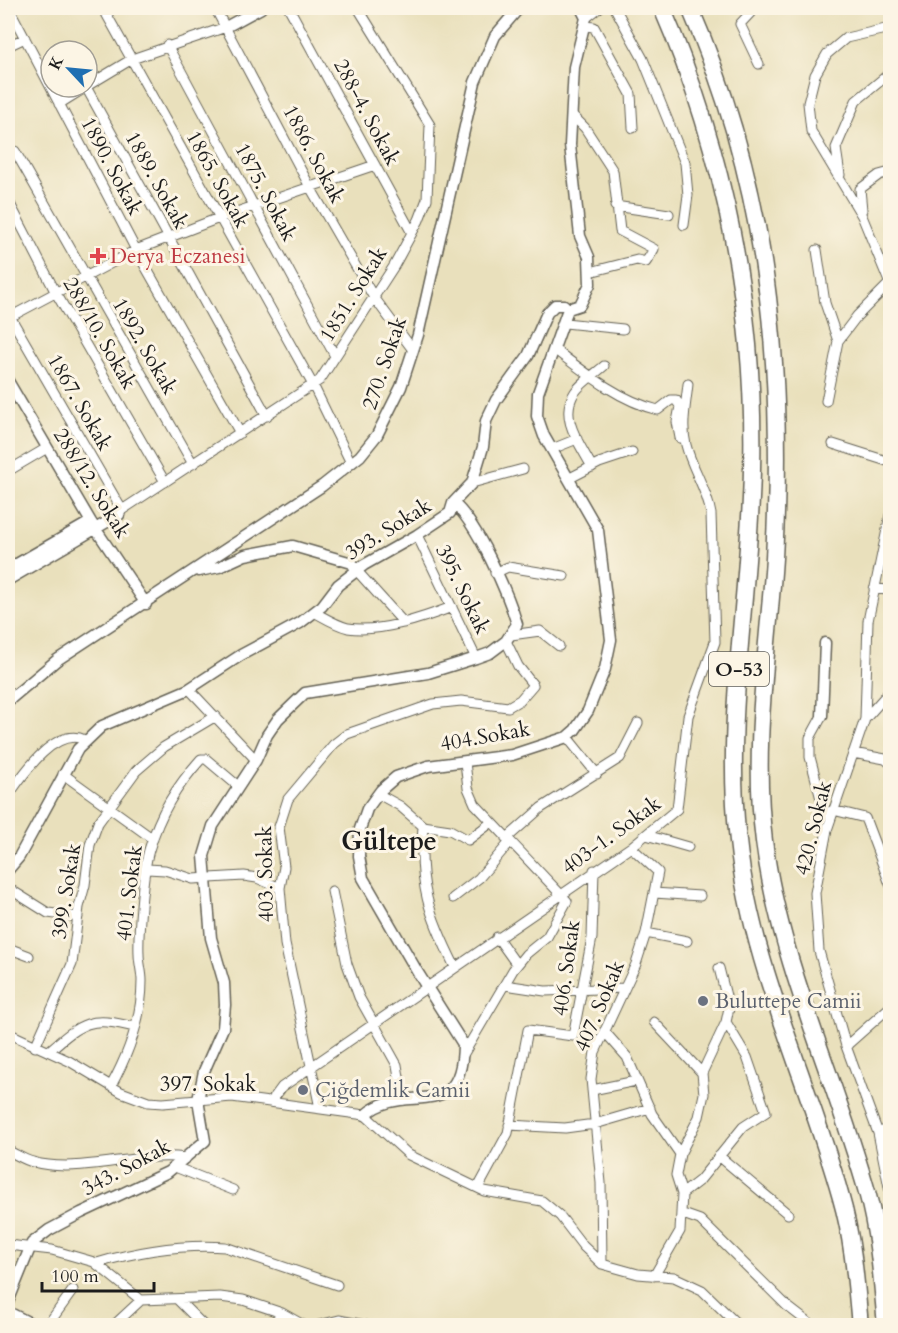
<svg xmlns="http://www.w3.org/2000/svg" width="898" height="1333" viewBox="0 0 898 1333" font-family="Cardo,serif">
<rect width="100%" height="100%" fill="#fcf5e5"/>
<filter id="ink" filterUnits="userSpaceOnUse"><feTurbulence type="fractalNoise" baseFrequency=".0167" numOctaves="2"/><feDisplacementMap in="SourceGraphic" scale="12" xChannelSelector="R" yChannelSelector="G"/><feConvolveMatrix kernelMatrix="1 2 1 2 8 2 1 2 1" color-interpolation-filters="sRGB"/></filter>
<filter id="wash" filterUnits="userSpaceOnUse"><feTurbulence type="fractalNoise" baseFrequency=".008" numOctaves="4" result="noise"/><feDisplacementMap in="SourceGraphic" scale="24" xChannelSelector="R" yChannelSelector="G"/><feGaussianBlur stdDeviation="1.35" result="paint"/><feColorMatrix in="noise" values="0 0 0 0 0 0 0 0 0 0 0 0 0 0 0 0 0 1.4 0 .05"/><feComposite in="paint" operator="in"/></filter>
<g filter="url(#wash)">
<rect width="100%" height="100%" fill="#e9e0bc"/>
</g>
<g filter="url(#ink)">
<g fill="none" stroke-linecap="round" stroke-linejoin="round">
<!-- minor casing -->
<g stroke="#646154" stroke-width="11">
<path id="minor" d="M9,8L136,250L240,433
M103,8L313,385L351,463
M215,8L310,187L373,296L413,350
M289,8L412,233
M615,8L643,59L685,163L688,195L684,225
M755,8L740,24L759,64
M586,18L599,8
M585,26L594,27L631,94L633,128
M890,28L846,38L827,54L815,75L808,103L811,131L862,216L890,284
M167,45L335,356
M8,46L25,38
M87,86L132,59L226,27
M86,87L267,416
M59,104L86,87
M572,115L585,128L613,171L620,231L654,249L646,262L637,260L590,272
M15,151L193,464
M840,175L836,148L856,101L890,73
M8,200L56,293L165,482
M615,206L669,214
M862,210L860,189L879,175L890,172
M817,250L825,303L838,341
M8,313L122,510
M8,318L136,250L219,218L375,165
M565,323L623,329
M554,349C584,372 620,401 658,410L671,400H676L680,406L677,422L680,438
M826,401L838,341L857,316L890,283
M833,444L890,462
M552,449L577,439
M592,467C580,444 558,417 575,392C582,382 595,374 604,366
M8,471L47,448
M570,478L599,463L632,452
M472,483L523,469
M119,515L122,510L320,380L394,266L419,220L427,199L430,125L358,8
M417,535L476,658
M357,571L404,623
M495,573L508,567L564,576
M874,589L890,590
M314,612C325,618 336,625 348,628C380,633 423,618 452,607
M511,635L540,631L559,646
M189,689L256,760
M890,691L865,719L827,830L815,893L819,951L846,1046L878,1133L890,1192
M822,716L810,738V757L825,814L833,810L865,818L890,884
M865,719L868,621L890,515
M567,737L597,774
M853,753L885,759L890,763
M63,774L153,839
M378,794L400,806L423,826C418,885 429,915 455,967
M8,796C22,776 55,725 85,740
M423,826L450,830L468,840L492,822
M646,835L688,847
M506,839L541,808L620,758L638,723
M147,869L165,870L193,879L244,876L257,878L280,888
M8,888L48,913L78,917
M332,891L347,964L359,997L397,1065L403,1100
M654,893L700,896
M453,898L479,878L510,842
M646,933L687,941
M497,937L517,965
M8,948L29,956
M505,985L545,991L624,988
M654,1022L702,1073
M604,1031L627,1057L652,1114L680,1154
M8,1033L69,1061L121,1092L148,1102L163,1103L232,1097L365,1115L409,1155L484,1191L542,1201L560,1216L583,1246L602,1264L638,1274L674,1277L702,1290L739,1326
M846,1046L890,1007
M35,1047L72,964L79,907L85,885L90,845L98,823L136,771L164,747L216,716
M49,1051C82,1022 90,1016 134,1027
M463,1055L513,970L526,954L547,937L567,901L475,804L468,788L465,762
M111,1086C128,1055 142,1017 142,981C142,972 139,963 139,954C138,932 143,871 149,850C160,813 176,787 201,759H206L238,786
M592,1090L636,1081
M271,1102L282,1087L631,847L677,809L688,716L715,642L711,514C707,489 692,469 686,445C681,425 686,404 688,384
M320,1108L285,944L280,888L284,867L279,827L288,799L334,744L347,734L433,704L461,701L508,707L520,700L533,685L518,666L506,641
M509,1125L565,1128L595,1124L650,1108
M878,1133L890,1128
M8,1151C16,1154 24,1160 33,1162C80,1175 137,1151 186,1158
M719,1156L788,1214
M175,1167L233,1190
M478,1188L508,1133L528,1030L573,1036L592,938L594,870
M682,1194L700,1180L743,1127L766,1112L747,1057L726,1022
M683,1214L700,1220L787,1306L813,1326
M8,1245L52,1250L94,1262L141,1300L220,1297L243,1300L282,1313L305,1326
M97,1263C139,1251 181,1244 225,1247L337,1285
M602,1264L601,1183L591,1079L595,1052L636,964L646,933L658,872L631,847
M654,1276L680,1231L682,1194L676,1175L680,1154L699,1117L704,1094L702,1073L726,1022L729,1008L719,968
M177,1299L204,1326
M47,1326L73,1290
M113,1326L141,1300
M271,1326L282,1313
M315,1326L339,1320L370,1326"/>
</g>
<!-- tertiary casing -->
<g stroke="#646154" stroke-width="13">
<path id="tertiary" d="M226,27L261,8
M8,381L91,522L146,604
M8,569L90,522
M199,571L219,567L245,555L293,546L352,563L357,571
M8,580L119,515
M8,701L57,660L322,486L360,456L377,435L401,387L418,335L475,82L495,36L519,8
M822,716L825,643
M8,870L19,857L78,749L102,726L189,689L241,655L300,623L322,606L338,585L364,565L417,535L450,513L453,503L472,483L483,447L486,421L496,400L528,356L547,313L555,305H564L568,309L580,305L590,284L589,257L580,236L570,145L574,67L586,18L581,8
M365,1115C405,1079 462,1128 463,1044L418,973L363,878L359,856L360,829L367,809L381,790L396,777L428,766L512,755L567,737L575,730L588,711L605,669L611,640L598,530L544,436L537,416L538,393L568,309
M8,1302L32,1243L49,1230L81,1213L168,1172L205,1141L198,1100L204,1071L223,1028L225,1005L224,983L211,938L204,856L213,826L256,760L267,735L278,719L305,693L428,673L476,658L490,653L506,641L517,624C508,594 477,522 453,503
M8,1312L36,1326"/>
</g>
<!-- motorway casing -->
<g stroke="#646154" stroke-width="19">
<path id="motorway" d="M662,8C725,153 756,311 752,469C750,593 724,717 738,841C751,966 808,1078 841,1198C853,1239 856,1283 860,1326
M690,8C768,187 785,364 774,558C768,652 752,747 764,841C780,964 834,1074 867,1192C879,1235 882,1281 886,1326"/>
</g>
<!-- minor -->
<use href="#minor" stroke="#fff" stroke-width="9"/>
<!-- tertiary -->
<use href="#tertiary" stroke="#fff" stroke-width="10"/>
<!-- motorway -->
<use href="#motorway" stroke="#fff" stroke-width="16"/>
</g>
</g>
<!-- markers -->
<path fill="#e0444e" stroke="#fcf5e5" stroke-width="2" d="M95 247h6v6h6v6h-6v6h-6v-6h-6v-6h6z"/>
<g fill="#6b7280" stroke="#fcf5e5" stroke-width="2">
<circle cx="703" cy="1001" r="6"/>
<circle cx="303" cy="1090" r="6"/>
</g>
<g text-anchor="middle" stroke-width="6" stroke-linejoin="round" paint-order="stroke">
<!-- shield labels -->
<rect fill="#fcf5e5" stroke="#5f5d58" stroke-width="1.5" x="709" y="652" width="60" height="34" rx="4.5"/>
<g font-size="20" font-weight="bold" fill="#1c1c1c">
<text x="739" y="676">O-53</text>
</g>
<!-- street labels -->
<g font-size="21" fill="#1c1c1c" stroke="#fcf5e5">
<text transform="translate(367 112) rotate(62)" y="7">288-4. Sokak</text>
<text transform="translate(314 154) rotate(62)" y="7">1886. Sokak</text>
<text transform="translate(112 166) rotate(62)" y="7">1890. Sokak</text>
<text transform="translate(218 179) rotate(61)" y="7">1865. Sokak</text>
<text transform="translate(157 180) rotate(61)" y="7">1889. Sokak</text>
<text transform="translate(266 192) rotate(62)" y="7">1875. Sokak</text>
<text transform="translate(353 294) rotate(-58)" y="7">1851. Sokak</text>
<text transform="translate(100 333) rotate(60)" y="7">288/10. Sokak</text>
<text transform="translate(145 346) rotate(60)" y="7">1892. Sokak</text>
<text transform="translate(384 363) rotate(-71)" y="7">270. Sokak</text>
<text transform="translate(80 402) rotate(60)" y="7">1867. Sokak</text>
<text transform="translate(92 483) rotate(58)" y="7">288/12. Sokak</text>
<text transform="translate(388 529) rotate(-32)" y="7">393. Sokak</text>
<text transform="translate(463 589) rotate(64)" y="7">395. Sokak</text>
<text transform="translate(485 736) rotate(-10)" y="7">404.Sokak</text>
<text transform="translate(813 828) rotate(-76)" y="7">420. Sokak</text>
<text transform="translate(611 835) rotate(-36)" y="7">403-1. Sokak</text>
<text transform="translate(265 874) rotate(-91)" y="7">403. Sokak</text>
<text transform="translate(66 891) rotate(-81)" y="7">399. Sokak</text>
<text transform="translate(129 893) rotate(-83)" y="7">401. Sokak</text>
<text transform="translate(566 968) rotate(-82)" y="7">406. Sokak</text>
<text transform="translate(599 1006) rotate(-67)" y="7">407. Sokak</text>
<text x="208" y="1091">397. Sokak</text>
<text transform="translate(126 1167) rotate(-28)" y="7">343. Sokak</text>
</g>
<!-- health labels -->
<g font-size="21" fill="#be3a42" stroke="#fcf5e5" text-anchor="start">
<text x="110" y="263">Derya Eczanesi</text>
</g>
<!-- worship labels -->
<g font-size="21" fill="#5b616d" stroke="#fcf5e5" text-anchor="start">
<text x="715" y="1008">Buluttepe Camii</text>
<text x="315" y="1097">Çiğdemlik Camii</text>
</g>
<!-- district labels -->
<g font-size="27" font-weight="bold" fill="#1c1c1c" stroke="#fcf5e5">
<text x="389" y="850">Gültepe</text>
</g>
</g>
<!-- margin -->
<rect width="898" height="1333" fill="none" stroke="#fcf5e5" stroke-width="30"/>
<!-- north arrow -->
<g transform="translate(69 69) rotate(296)"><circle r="28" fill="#fcf5e5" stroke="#a29e95" stroke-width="1.5"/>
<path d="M0-4.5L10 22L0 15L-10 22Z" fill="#1f6fb2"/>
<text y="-9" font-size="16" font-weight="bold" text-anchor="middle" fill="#1c1c1c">K</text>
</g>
<!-- scale -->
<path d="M42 1282v9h112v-9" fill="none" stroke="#1c1c1c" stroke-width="3"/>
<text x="51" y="1282" font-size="18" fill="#1c1c1c" stroke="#fcf5e5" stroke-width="4.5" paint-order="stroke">100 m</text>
</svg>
